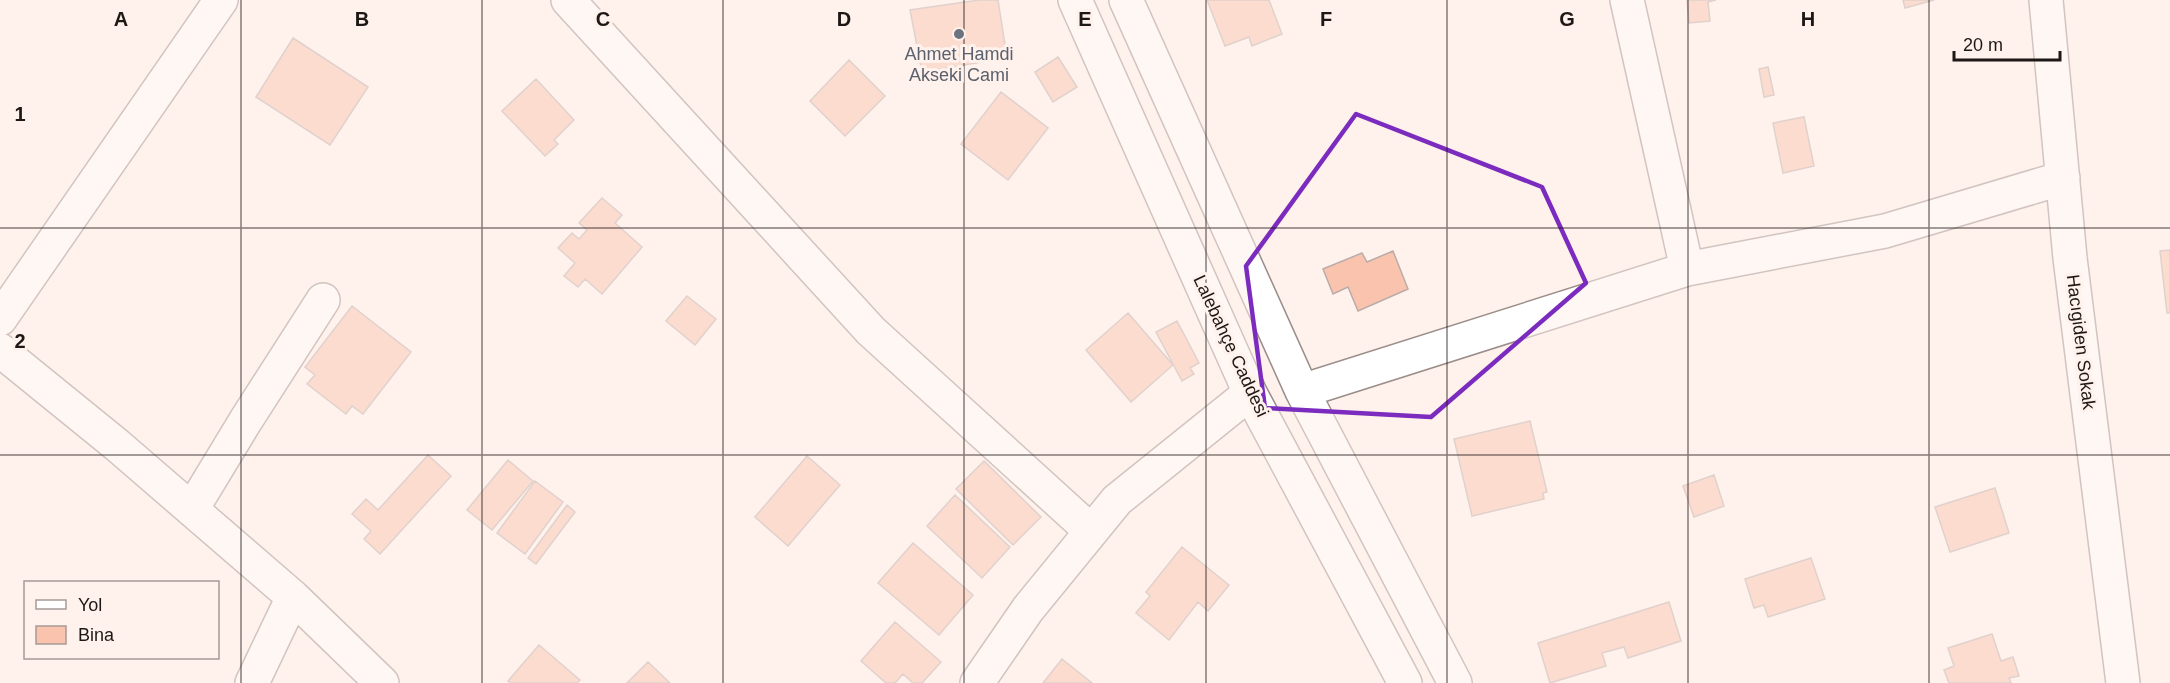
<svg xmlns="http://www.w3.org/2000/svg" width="2170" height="683" viewBox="0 0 2170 683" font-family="Arial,sans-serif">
<rect width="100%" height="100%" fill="#fff1eb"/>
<!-- building -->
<path fill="#f9c3ae" stroke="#baaca8" stroke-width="1.5" d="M979,0H998L1007,58L922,72L910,10Z
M1207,0H1269L1282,34L1252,46L1249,37L1225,46Z
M1687,0H1716L1708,2L1710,21L1689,23Z
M1903,0H1934L1905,8Z
M293,38L368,87L330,145L256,97Z
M1058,57L1077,87L1053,102L1035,72Z
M849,60L885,96L845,136L810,101Z
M1768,67L1774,95L1764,97L1759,69Z
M536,79L574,120L554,140L558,144L545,156L502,111Z
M1001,92L1048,128L1008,180L961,144Z
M1804,117L1814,166L1783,173L1773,123Z
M602,198L622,215L615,223L642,247L602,294L585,279L578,287L564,276L575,263L558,248L572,233L579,239L587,230L579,223Z
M2170,250V313H2167L2160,251Z
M1393,251L1408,289L1358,311L1348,287L1333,294L1323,269L1362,253L1367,262Z
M687,296L716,319L695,345L666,321Z
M352,306L411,352L363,414L352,406L346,414L307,384L315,375L305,367Z
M1128,313L1173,365L1131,402L1086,350Z
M1177,321L1199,363L1190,368L1194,374L1182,381L1156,332Z
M1530,421L1547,492L1543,493L1544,499L1472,516L1454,439Z
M428,455L451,476L380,554L364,539L371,531L352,514L366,499L378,510Z
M807,456L840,485L788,546L755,517Z
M508,460L533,481L492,530L467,510Z
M984,461L1041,517L1013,545L956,489Z
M1714,475L1724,506L1694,517L1683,486Z
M535,481L563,502L525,554L497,533Z
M1995,488L2009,533L1950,552L1935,507Z
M955,495L1010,547L982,578L927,526Z
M567,505L575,512L536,564L528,558Z
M913,543L973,595L939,635L878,583Z
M1182,547L1229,585L1208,611L1198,602L1169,640L1136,613L1150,596L1146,592Z
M1811,558L1825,599L1768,617L1764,605L1754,608L1745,579Z
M1669,602L1681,641L1628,658L1624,647L1602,653L1606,666L1550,683L1538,643Z
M895,622L941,662L922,683H913L903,674L895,683H886L861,661Z
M1992,634L2001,661L2013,657L2019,676L2009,678L2011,683H1949L1944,670L1954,666L1948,648Z
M539,645L580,680L577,683H511L508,681Z
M1062,659L1092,683H1043Z
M648,662L670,683H627Z"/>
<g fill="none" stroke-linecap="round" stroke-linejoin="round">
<!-- minor casing -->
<g stroke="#9b8e8a" stroke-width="36">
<path id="minor" d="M568,0L871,331L1091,531
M1075,0L1250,393L1405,683
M1126,0L1302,391L1455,683
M1627,0L1687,269
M2046,0L2070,258L2123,683
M0,319L221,0
M0,350L117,445L293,597L382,683
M1302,391L1687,269L1885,231L2063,178
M192,509L246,420L323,300
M252,683L293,597
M977,683L1028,609L1117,500L1250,393"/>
</g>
<!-- minor -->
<use href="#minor" stroke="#fff" stroke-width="33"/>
</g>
<!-- marked area -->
<path d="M0 0H2170V683H0ZM1356,114L1542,187L1586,283L1431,417L1265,408L1246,266Z" fill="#fff1eb" fill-opacity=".55" fill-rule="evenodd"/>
<path fill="none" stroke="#7b2cbf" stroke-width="4.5" stroke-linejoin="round" d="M1356,114L1542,187L1586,283L1431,417L1265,408L1246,266Z"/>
<!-- grid -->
<path fill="none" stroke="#1d1816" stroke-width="1.5" stroke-opacity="0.55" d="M241,0V683M482,0V683M723,0V683M964,0V683M1206,0V683M1447,0V683M1688,0V683M1929,0V683M0,228H2170M0,455H2170"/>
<!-- markers -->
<circle fill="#6b7280" stroke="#fff1eb" stroke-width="2" cx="959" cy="34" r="6"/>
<g text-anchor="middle" stroke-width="6" stroke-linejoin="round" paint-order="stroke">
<!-- worship labels -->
<g font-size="18" fill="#5b616d" stroke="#fff1eb">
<text x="959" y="60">Ahmet Hamdi<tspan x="959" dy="21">Akseki Cami</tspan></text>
</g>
<!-- street labels -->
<g font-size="18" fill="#1d1816" stroke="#fff1eb">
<text transform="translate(2081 342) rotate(83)" y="6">Hacıgiden Sokak</text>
<text transform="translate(1231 346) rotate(65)" y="6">Lalebahçe Caddesi</text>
</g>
</g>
<g font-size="20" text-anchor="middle" font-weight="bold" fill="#1d1816" stroke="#fff1eb" stroke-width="6" stroke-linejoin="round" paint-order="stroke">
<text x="121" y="26">A</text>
<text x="362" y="26">B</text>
<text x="603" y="26">C</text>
<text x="844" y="26">D</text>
<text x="1085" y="26">E</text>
<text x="1326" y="26">F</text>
<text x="1567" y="26">G</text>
<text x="1808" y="26">H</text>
<text x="20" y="121">1</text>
<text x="20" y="348">2</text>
</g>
<!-- legend -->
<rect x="24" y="581" width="195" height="78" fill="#fff1eb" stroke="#a59a96" stroke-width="1.5"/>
<rect x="36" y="600" width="30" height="9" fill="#ffffff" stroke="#a59a96" stroke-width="1.5"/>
<text x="78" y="611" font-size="18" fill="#1d1816">Yol</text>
<rect x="36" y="626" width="30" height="18" fill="#f9c3ae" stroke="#a59a96" stroke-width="1.5"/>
<text x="78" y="641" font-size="18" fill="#1d1816">Bina</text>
<!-- scale -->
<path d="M1954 51v9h106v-9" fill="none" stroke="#1d1816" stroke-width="3"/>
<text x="1963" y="51" font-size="18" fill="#1d1816" stroke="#fff1eb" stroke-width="4.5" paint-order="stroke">20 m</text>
</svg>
